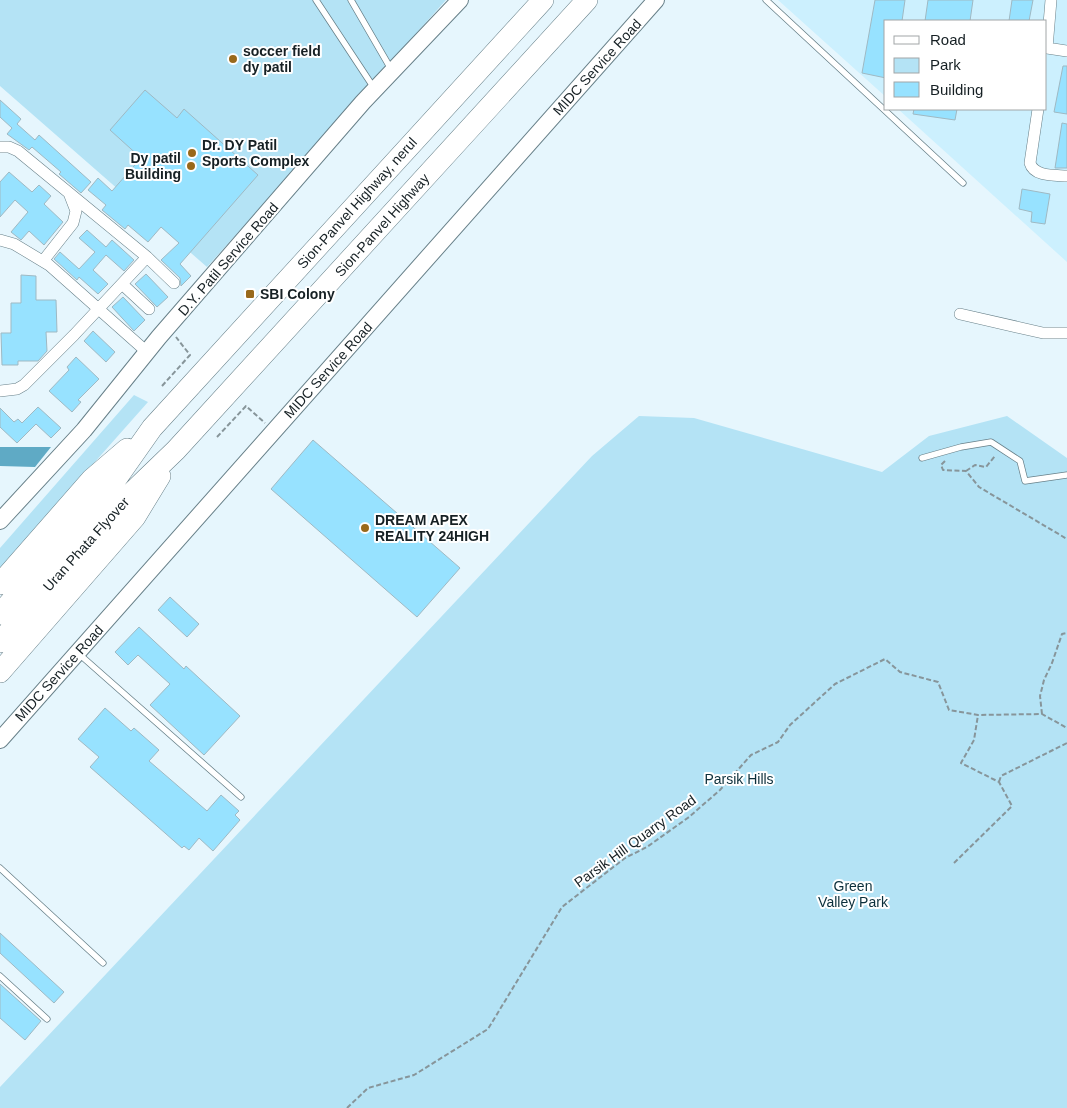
<svg xmlns="http://www.w3.org/2000/svg" width="1067" height="1108" viewBox="0 0 1067 1108" font-family="Helvetica,sans-serif">
<rect width="100%" height="100%" fill="#e6f6fd"/>
<!-- built -->
<path fill="#ccf0fe" d="M778,0H1067V262L898,109H1046V21H886V97Z"/>
<!-- green -->
<path fill="#b4e3f5" d="M0,0H446L207,267L0,86Z
M134,395L148,402L0,569V548Z
M639,416L694,418L882,472L929,436L1007,416L1067,458V1108H0V1087L592,456Z"/>
<!-- water -->
<path fill="#5faac5" d="M0,447H51L35,467L0,466Z"/>
<!-- building -->
<path fill="#97e2ff" stroke="#9fb9c3" d="M875,0H905L902,21H886V78L862,73Z
M928,0H973L970,21H925Z
M1012,0H1033L1029,21H1009Z
M1063,66H1067V114L1054,112Z
M145,90L177,118L184,109L258,175L180,264L191,276L181,286L180,278L161,260L179,243L161,227L148,242L128,225L125,229L102,210L106,205L88,190L98,178L112,191L141,158L110,130Z
M0,100L21,119L17,124L35,140L39,135L91,182L81,193L59,174L61,172L32,147L29,150L7,134L12,128L0,117Z
M914,109H957L955,120L913,114Z
M1062,123L1067,124V168H1055Z
M9,172L32,192L39,185L51,196L44,204L63,222L44,245L29,231L21,240L11,232L28,212L15,200L0,217V182Z
M1022,189L1050,194L1045,224L1031,222L1032,212L1019,209Z
M87,230L106,247L112,240L134,260L124,271L106,255L93,270L108,284L98,294L79,277L77,280L54,259L60,252L79,269L95,252L79,238Z
M146,274L168,297L157,307L135,284Z
M21,275L36,276V300H56L57,332H46L47,351L38,361H18V365H2L1,333H11V303H21Z
M123,297L145,320L134,331L112,307Z
M93,331L115,352L106,362L84,341Z
M76,357L99,379L78,400L81,402L72,412L49,391L69,370L67,367Z
M38,407L61,428L51,438L36,424L17,443L0,427V408L14,422L18,419L22,423Z
M313,440L460,568L417,617L271,489Z
M170,597L199,624L187,637L158,610Z
M139,627L184,669L186,666L240,716L204,755L150,705L170,684L138,655L128,665L115,652Z
M105,708L131,731L134,728L159,750L149,761L207,811L221,795L239,811L235,815L240,820L213,851L199,838L189,850L184,846L182,848L90,767L99,757L78,739Z
M0,933L64,992L54,1003L0,953Z
M0,984L41,1021L25,1040L0,1018Z"/>
<g fill="none" stroke-linecap="round" stroke-linejoin="round">
<!-- lane casing -->
<g stroke="#688089" stroke-width="7">
<path id="lane" d="M316,0L374,88
M351,0L391,69
M766,0L963,183
M922,458L961,447L991,442L1020,461L1025,481L1067,475
M79,654L241,797
M0,868L103,963
M0,976L47,1019"/>
</g>
<!-- street casing -->
<g stroke="#688089" stroke-width="12">
<path id="street" d="M1051,0L1047,48L1067,51
M1038,109L1030,163C1034,177 1055,175 1067,176
M0,147H9L18,151L147,257L74,335L24,385L17,389L0,391
M0,240L14,244L49,265L147,352
M147,257L174,283
M43,261L73,223L76,211L69,193
M122,284L149,309
M960,314L1043,333H1067"/>
</g>
<!-- secondary casing -->
<g stroke="#688089" stroke-width="18">
<path id="secondary" d="M0,521L84,430L159,337L363,102L460,0
M0,740L656,0"/>
</g>
<!-- highway casing -->
<g stroke="#688089" stroke-width="22">
<path id="highway" d="M0,584L92,479L127,449
M0,614L107,492L152,428L543,0
M0,642L120,504L176,450L587,0
M0,672L135,517L160,476"/>
</g>
<!-- path -->
<path stroke="#87959a" stroke-width="2" stroke-dasharray="5 2.5" stroke-linecap="butt" d="M162,386L190,355L176,337
M217,437L246,406L265,423
M945,461L941,465L943,470L966,471L979,487L1067,539
M966,471L975,465L986,467L995,456
M1042,714L1040,696L1044,680L1052,663L1062,634L1067,633
M999,782L1001,776L1067,743
M954,863L1012,806L999,782L961,763L974,740L978,715
M347,1108L368,1088L414,1075L488,1029L562,907L625,858L647,847L689,817L720,790L751,755L778,742L790,725L835,684L885,659L900,672L938,682L949,710L978,715L1042,714L1067,728"/>
<!-- lane -->
<use href="#lane" stroke="#fff" stroke-width="5.5"/>
<!-- street -->
<use href="#street" stroke="#fff" stroke-width="11"/>
<!-- secondary -->
<use href="#secondary" stroke="#fff" stroke-width="16"/>
<!-- highway -->
<use href="#highway" stroke="#fff" stroke-width="21"/>
</g>
<!-- markers -->
<g fill="#99691b" stroke="#fff" stroke-width="2">
<circle cx="233" cy="59" r="5"/>
<circle cx="192" cy="153" r="5"/>
<circle cx="191" cy="166" r="5"/>
<rect x="245" y="289" width="10" height="10" rx="2.5"/>
<circle cx="365" cy="528" r="5"/>
</g>
<g text-anchor="middle" stroke-width="4" stroke-linejoin="round" paint-order="stroke">
<!-- poi labels -->
<g font-size="14" font-weight="bold" fill="#162024" stroke="#fff" text-anchor="start">
<text x="243" y="56">soccer field<tspan x="243" dy="16">dy patil</tspan></text>
<text x="202" y="150">Dr. DY Patil<tspan x="202" dy="16">Sports Complex</tspan></text>
<text x="181" y="163" text-anchor="end">Dy patil<tspan x="181" dy="16">Building</tspan></text>
<text x="260" y="299">SBI Colony</text>
<text x="375" y="525">DREAM APEX<tspan x="375" dy="16">REALITY 24HIGH</tspan></text>
</g>
<!-- street labels -->
<g font-size="14" fill="#162024" stroke="#fff">
<text transform="translate(597 67) rotate(-48)" y="5">MIDC Service Road</text>
<text transform="translate(357 203) rotate(-48)" y="5">Sion-Panvel Highway, nerul</text>
<text transform="translate(382 225) rotate(-48)" y="5">Sion-Panvel Highway</text>
<text transform="translate(228 259) rotate(-49)" y="5">D.Y. Patil Service Road</text>
<text transform="translate(328 370) rotate(-48)" y="5">MIDC Service Road</text>
<text transform="translate(86 544) rotate(-48)" y="5">Uran Phata Flyover</text>
<text transform="translate(59 673) rotate(-48)" y="5">MIDC Service Road</text>
<text transform="translate(635 841) rotate(-36)" y="5">Parsik Hill Quarry Road</text>
</g>
<!-- park labels -->
<g font-size="14" fill="#0b2f3b" stroke="#fff">
<text x="739" y="784">Parsik Hills</text>
<text x="853" y="891">Green<tspan x="853" dy="16">Valley Park</tspan></text>
</g>
</g>
<!-- legend -->
<rect x="884" y="20" width="162" height="90" fill="#ffffff" stroke="#a2a6a7"/>
<rect x="894" y="36" width="25" height="8" fill="#ffffff" stroke="#a2a6a7"/>
<text x="930" y="45" font-size="15" fill="#162024">Road</text>
<rect x="894" y="58" width="25" height="15" fill="#b4e3f5" stroke="#a2a6a7"/>
<text x="930" y="70" font-size="15" fill="#162024">Park</text>
<rect x="894" y="82" width="25" height="15" fill="#97e2ff" stroke="#a2a6a7"/>
<text x="930" y="95" font-size="15" fill="#162024">Building</text>
</svg>
